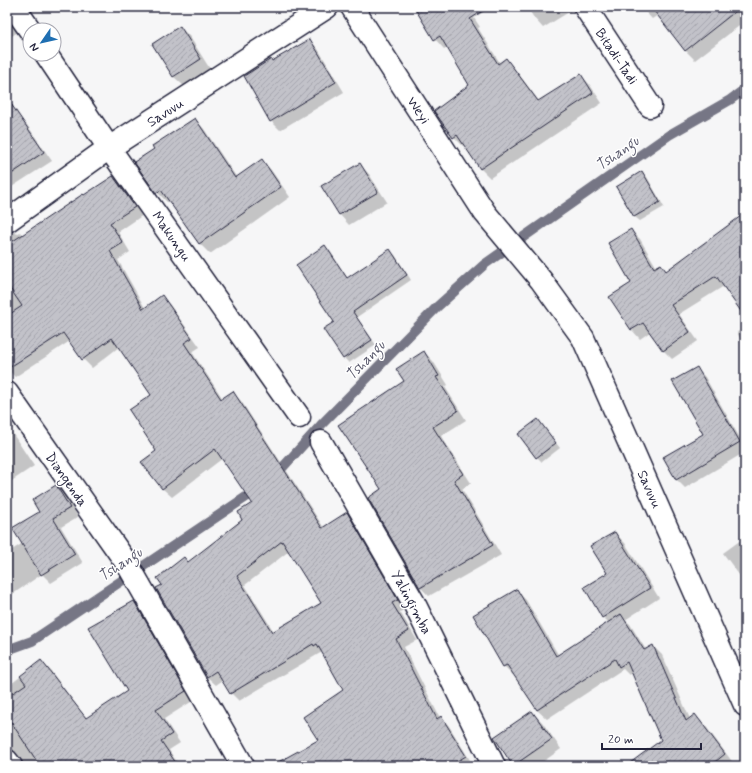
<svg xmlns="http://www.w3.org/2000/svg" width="752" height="773" viewBox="0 0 752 773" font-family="Mynerve,sans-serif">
<defs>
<pattern id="building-hatch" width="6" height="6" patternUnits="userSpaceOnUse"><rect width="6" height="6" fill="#c2c2c9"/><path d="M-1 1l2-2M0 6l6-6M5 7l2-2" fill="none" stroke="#a6a6ae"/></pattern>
</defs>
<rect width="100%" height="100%" fill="#f6f6f7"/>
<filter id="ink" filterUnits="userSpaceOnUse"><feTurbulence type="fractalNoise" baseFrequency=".025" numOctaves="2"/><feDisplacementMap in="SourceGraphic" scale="8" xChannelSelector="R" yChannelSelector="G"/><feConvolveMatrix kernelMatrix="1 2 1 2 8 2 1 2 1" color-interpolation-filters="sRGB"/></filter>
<g filter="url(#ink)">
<!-- shadow -->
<path fill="#0003" fill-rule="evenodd" d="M7,7L10,18L18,32L7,39Z
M416,7H491L474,18L480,27L478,28L500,63L506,60L515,69L539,101L581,75L590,85L602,103L490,178L481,169L465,145L463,146L454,137L470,86L448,47L444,49L435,39Z
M527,7H577L543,28L534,18Z
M641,7H745V26L743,23L695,60L685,50L658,15L652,19Z
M180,27L190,37L210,69L184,86L174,77L154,44Z
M310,40L318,49L344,92L280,130L271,121L245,76L273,62Z
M7,99L20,118L27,125L52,161L7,190Z
M195,119L204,129L237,178L262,160L271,170L290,197L210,254L200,244L170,200L167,202L157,192Z
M359,164L369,174L387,202L349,225L340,215L322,187Z
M642,172L647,177L664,207L640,221L635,217Z
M113,177L122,186L143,215L118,232L130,252L118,260L145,308L162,297L170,305L200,347L192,352L223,399L233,393L241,401L324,528L347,513L355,522L405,609L400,612L417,640L404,647L440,718L441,717L449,726L473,765L471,766H296L319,741L345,690L322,652L239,701L231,693L223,680L216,685L207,677L163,585L188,563L244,520L253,504L223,458L172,497L163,489L143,462L157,451L152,396L119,347L92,368L83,359L70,341L15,377L7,369V234L15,232L17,234L20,232L23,235ZM289,551L323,603L274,632L245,585Z
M745,218V310L724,286L679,314L698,341L672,359L664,351L650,332L640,339L632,330V283L631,230L640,239L657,268L661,265L667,271Z
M325,247L330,251L348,279L390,251L395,255L411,280L357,317L376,345L349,363L344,358L336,322Z
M745,329V349L737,332Z
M424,352L433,361L448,385L445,387L466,420L441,436L471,483L462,489L501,555L429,596L420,587L382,489L406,382Z
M697,369L705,377L745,447V452L685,488L677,480L664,458L704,434Z
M538,420L560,448L542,462L537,457Z
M7,425L34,466L7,484Z
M56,486L65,495L78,517L61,527L83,563L51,583L42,574L7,598V553L23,543Z
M615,533L625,543L659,598L625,620L630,624L646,650L653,646L662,655L690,719L695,715L704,724L734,764L731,766H628L662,740L633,673L629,675L623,669L547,719L537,710L515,674L513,675L504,666L517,591L526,600L559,656L609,623L603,617L585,588L609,574Z
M745,537V583L723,553Z
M134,602L143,611L194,700L164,719L180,743L169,750L179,766H24L20,758L15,757L7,761V687L41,661L50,670L87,719L128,692Z
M532,712L542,722L561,749L537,766H514L495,737Z
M224,762L227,766H217Z"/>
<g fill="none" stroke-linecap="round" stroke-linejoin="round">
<!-- stream -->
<path stroke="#767685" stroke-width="10" d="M273,476L284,466L321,425L438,306L485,264L669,135L730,100L745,89
M7,650L32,641L258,489"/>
</g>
<!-- building -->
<path fill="url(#building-hatch)" stroke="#22223b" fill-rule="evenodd" d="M414,7H489L470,19L498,64L506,58L538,101L581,74L593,93L480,169L457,135L453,138L434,111L469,85L440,36L434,40Z
M651,7H741L685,51Z
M180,26L201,59L173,77L152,44Z
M310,39L336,82L270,122L244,76L271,59L272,61Z
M7,98L44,152L7,177Z
M195,118L235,178L262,159L281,187L199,244L161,190L156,193L134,162L154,149L152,146Z
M360,163L378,192L339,215L321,186Z
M642,171L660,202L634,217L616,187Z
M113,176L135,207L110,223L123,243L110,251L143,309L162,295L192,338L184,343L221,399L233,391L322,528L347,512L398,600L392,603L409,631L396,639L437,719L441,716L466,756L449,766H271L318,740L303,717L343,690L317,644L314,646L313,644L230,694L216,671L207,677L156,588L162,585L157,578L184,557L188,562L242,520L238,512L252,503L215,449L162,489L141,462L156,451L129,410L151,395L112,338L82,360L63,333L7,369V316L22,306L7,284V245L83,194L84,195ZM282,541L321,603L272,632L237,576Z
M745,213V317L716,276L671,305L690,332L663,351L643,323L631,330L609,297L631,283L608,243L631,229L654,268L661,264L666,271Z
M325,245L347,278L390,249L407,275L353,312L372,340L343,359L323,329L334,322L296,265Z
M424,351L439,376L436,377L458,411L433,427L463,474L454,480L493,545L420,588L368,498L381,489L338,425L404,381L396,369Z
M697,367L740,442L676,480L663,457L703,434L672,381Z
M538,419L556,443L536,458L518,434Z
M56,485L70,508L53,518L75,554L41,575L12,528L39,512L32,500Z
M615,532L650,588L602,618L584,587L607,573L590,546Z
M517,589L556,656L621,614L644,650L653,645L686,721L695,714L725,754L710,766H626L661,740L627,662L619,667L615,659L537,710L507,665L503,667L473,615Z
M134,601L186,691L156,710L172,734L161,741L178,766H40L7,716V697L26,684L20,676L41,660L86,718L127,691L88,627Z
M532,711L552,739L513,766L494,737Z"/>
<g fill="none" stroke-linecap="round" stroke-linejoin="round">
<!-- street casing -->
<g stroke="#22223b" stroke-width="25">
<path id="street" d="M14,7L30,30
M352,7L485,213L541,280L583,338L745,705
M585,7L650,106
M46,54L109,148L299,417
M7,221L109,148L327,7
M7,393L128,565L243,766
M321,442L414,603L494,766
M7,761L11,766"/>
</g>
<!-- street -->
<use href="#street" stroke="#fff" stroke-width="22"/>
</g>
</g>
<g text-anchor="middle" stroke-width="3" stroke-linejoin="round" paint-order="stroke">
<!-- street labels -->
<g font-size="14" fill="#22223b" stroke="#fff">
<text transform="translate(617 56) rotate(56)" y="5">Bitadi-Tadi</text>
<text transform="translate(419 110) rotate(57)" y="5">Weyi</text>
<text transform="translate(165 112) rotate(-33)" y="5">Savuvu</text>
<text transform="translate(172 236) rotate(55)" y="5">Makungu</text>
<text transform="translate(67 479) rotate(55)" y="5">Diangenda</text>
<text transform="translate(650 489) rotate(66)" y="5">Savuvu</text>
<text transform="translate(412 602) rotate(62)" y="5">Yalingimba</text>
</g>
<!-- water labels -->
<g font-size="15" font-style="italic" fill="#5a5a6d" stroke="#fff">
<text transform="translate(617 153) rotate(-35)" y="5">Tshangu</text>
<text transform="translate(365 360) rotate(-46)" y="5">Tshangu</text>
<text transform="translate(120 564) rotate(-34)" y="5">Tshangu</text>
</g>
</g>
<!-- margin -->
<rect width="752" height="773" fill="none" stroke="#fff" stroke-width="24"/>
<rect x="12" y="12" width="728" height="749" fill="none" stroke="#22223b" stroke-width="1.5" filter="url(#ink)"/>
<!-- north arrow -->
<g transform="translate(42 42) rotate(236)"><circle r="19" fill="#ffffff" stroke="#a7a7b1"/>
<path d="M0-3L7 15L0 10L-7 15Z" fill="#1f6fb2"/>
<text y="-6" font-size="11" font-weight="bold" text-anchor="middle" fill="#22223b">N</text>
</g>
<!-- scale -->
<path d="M602 743v6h99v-6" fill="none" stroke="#22223b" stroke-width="2"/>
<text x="608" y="743" font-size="12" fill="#22223b" stroke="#ffffff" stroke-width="3" paint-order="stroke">20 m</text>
</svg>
